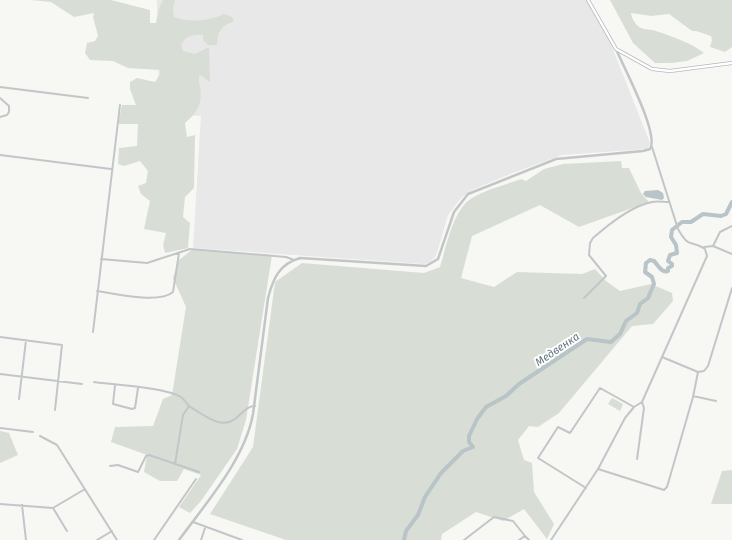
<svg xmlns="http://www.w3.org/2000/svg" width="732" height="540" viewBox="0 0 732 540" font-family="'Fira Sans',sans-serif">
<rect width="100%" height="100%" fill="#f7f7f4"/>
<!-- built -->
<path fill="#e7e8e7" d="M157,0H586L610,42L650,143L649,147L646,149L562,155L510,174L470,191L461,198L448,215L436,256L429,263L424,264L193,248L201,116L159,113Z"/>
<!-- green -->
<path fill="#d8ded5" d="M31,0H111L150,10V23H156L159,8L163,0H175L173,8L174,17C188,23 210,21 224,14L232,17L234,21C221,26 218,31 217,45H208L203,40V35C193,34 187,36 181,44L183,51L195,54L209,47L210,82L200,75C198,80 199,82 200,87C203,104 197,113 185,123L187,137L195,135L194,188L185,197L183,217L190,223L188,248L165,253L163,245L166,233L144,229L150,201L141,194L138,186L146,183L148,171L140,161L124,166L118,164L119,148L137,146L138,124H118L122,105H136L130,89V82L137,78L155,82L160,74V70L128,68L113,61L90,60L85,53L87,43L95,41L98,36L93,17L94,13L74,17L51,2Z
M610,0H732V47L725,52L710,47L712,40L711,36L696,31H692L669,14L651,16L631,13C631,17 636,26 641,28C645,30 651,29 656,31C671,36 692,43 704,53L687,61L671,63H655L633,43Z
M621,161L622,168H629L641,193L649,202L579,227L540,205L472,236L461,278L494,287L517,272L582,274L595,269L606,281L620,291L651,284L672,293L673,301L653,324L632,326L559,413L538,427L529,426L518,440L524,460L532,463L534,492L554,524L547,539L524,509L503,521L476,512L442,534L441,540H286L210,514L253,447L275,282L302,263L424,273L440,267C446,248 453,209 472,198C486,189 506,185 521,179L526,181L544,169L563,164Z
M193,249L272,255L246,420L237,449L201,501L190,513L179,507L201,475L184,469L177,481H160L144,472L147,455L111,442L115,427L153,426L163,399L172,395L186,307L173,278L179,260Z
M612,398L623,404L620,411L608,404Z
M0,431L9,433L18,455L0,463Z
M732,470V504H711L722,471Z"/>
<!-- water -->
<path fill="#b8c4c8" d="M658,190L663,193L664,198L662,200L646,197L643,194L645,191Z"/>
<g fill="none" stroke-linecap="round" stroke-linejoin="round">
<!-- river -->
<path stroke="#b8c4c8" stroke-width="4" d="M404,540L406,531L418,515L425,497L441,473L463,451L473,447L469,442V436L477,419L486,407L506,396L519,384L587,339L611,342L620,334L626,321L637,313L640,304L648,298L654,284L652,277L645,272L646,263L650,260L654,261C658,265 662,274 668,271V268L672,266V264L668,261L670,255L677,253L676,245L671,237L672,230L682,222H691L703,214L721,216L726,214L732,202"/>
<!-- secondary casing -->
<g stroke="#b4babe" stroke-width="4">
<path id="secondary" d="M588,0L616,49L652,69L670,71L732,63"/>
</g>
<!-- minor -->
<path stroke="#c2c6c9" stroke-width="2" d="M0,87L88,98
M0,98L9,106V112L7,115L0,117
M0,155L111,169
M713,246L720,232L732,226
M704,247L713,246L732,254
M101,259L147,263L190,249L286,257L294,260
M97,291C116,294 159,304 173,292L179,253
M584,298L606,276L589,255L590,243L593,238C609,224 631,206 652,202C657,201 663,202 668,202
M93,332L120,105
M0,337L62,345L55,410
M698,372L704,371L708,366L732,288
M0,374L82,384
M94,382C114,385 164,387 181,397C184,399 186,403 189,406C195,410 211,420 218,422C238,427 241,406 255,406
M115,385L113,404L132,409L135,408L138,388
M693,396L716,401
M19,399L26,340
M0,428L33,432
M40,436L57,445L117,540
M637,459L644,408L642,402
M175,464L183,415L189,406
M110,466L118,465L138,472L146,456L149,455L199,472
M598,469L661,489L664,490L667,487L693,397L698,372L662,357
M586,488L538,458L558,427L570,433L600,388L634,407
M0,504L53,508L85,489
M22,505L26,540
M53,508L67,531
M193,522L242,540
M97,540L112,531
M154,540L196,479
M201,540L205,528
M464,540L494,517L513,521L525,536
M519,540L525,536L529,540
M551,540L598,469L625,418L634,407L642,402L707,256L705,249C690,239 690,250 678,229L652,147"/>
<!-- tertiary -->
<path stroke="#c2c6c9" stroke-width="2.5" d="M179,540C206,503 245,459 253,414L268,298C273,279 279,264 300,258L426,266L438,259L454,212L468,194L556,159L643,151L650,149C660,135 623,66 616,49"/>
<!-- secondary -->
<use href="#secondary" stroke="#fff" stroke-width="2.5"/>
</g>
<g text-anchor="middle" stroke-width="4" stroke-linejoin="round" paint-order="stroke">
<!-- water labels -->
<g font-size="11" font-style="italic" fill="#627881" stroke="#fff">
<text transform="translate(557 349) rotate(-34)" y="4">Медвенка</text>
</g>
</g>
</svg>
